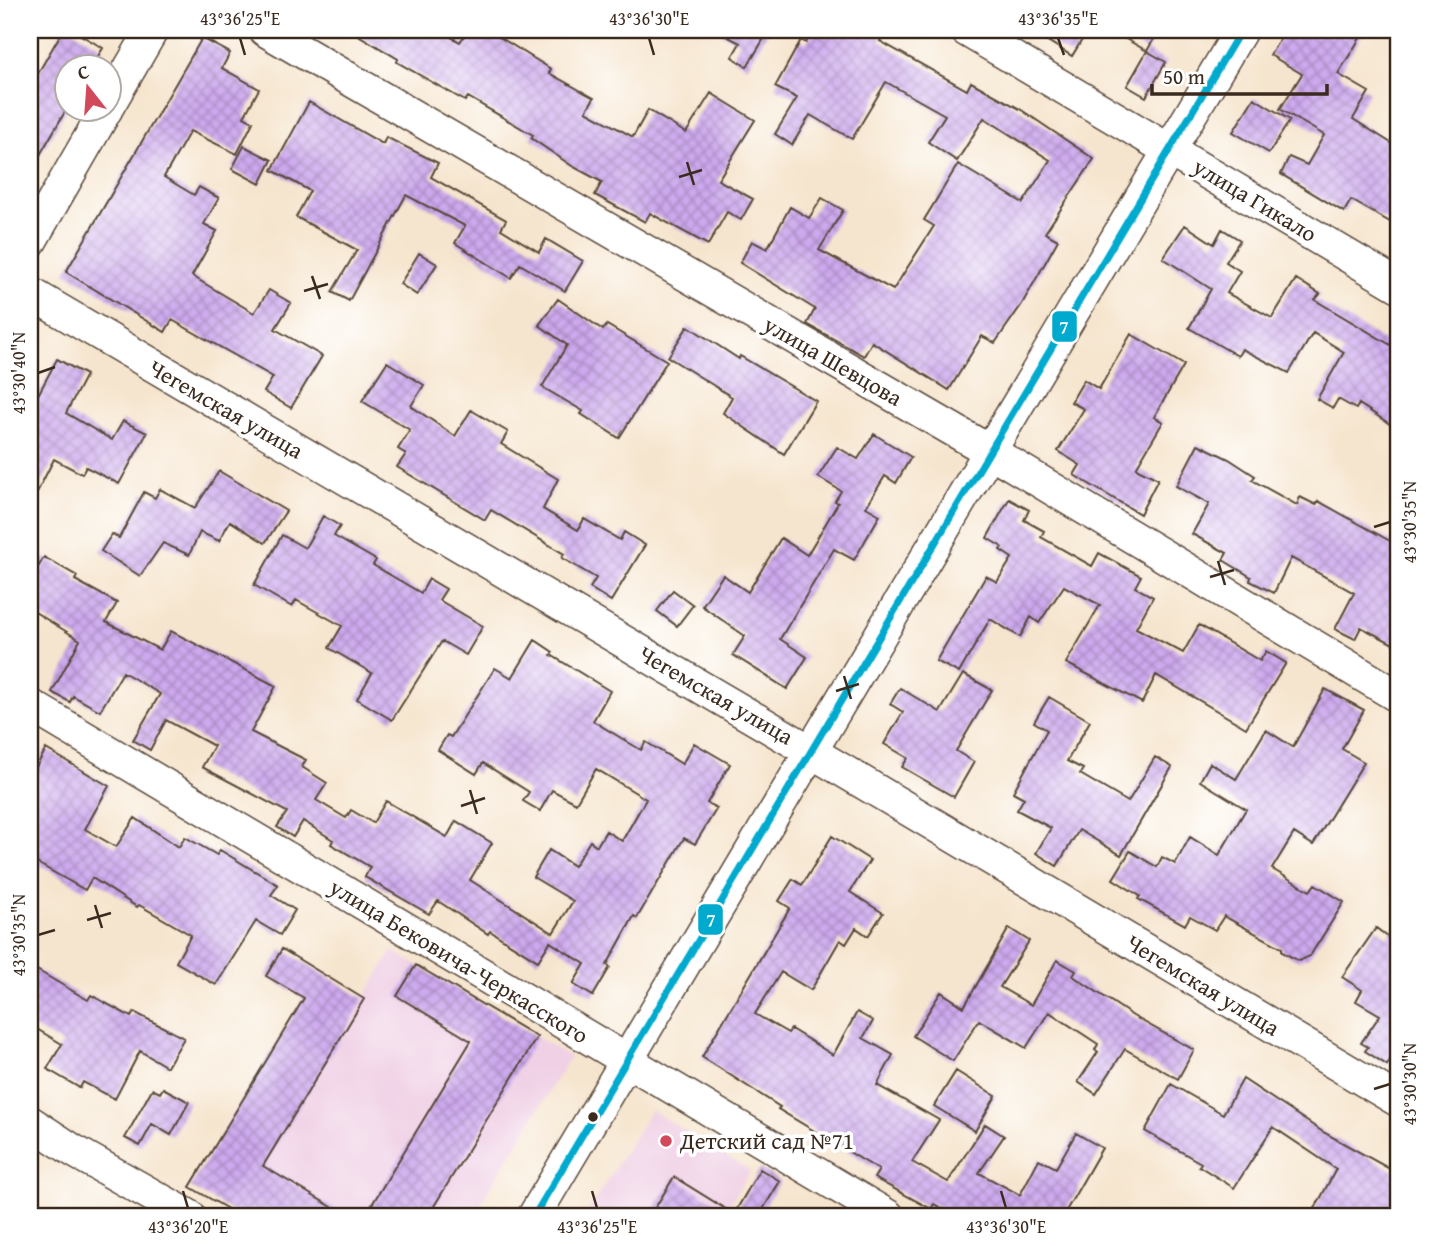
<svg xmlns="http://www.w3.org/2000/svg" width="1429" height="1246" viewBox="0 0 1429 1246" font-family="'Gentium Book Plus',serif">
<defs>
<pattern id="building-cross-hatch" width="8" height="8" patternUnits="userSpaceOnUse" patternTransform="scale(1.75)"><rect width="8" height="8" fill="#cda9ee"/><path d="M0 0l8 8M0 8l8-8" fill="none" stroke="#a88ac0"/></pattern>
</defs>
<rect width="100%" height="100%" fill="#fff"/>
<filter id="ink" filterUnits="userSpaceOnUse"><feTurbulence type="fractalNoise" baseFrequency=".0143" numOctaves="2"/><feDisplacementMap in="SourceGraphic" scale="14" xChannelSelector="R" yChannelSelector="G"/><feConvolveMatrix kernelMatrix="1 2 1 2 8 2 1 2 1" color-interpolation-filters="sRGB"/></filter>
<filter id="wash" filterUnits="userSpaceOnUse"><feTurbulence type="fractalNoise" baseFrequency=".00686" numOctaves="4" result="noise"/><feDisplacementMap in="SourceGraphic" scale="28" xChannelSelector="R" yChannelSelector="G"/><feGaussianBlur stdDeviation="1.57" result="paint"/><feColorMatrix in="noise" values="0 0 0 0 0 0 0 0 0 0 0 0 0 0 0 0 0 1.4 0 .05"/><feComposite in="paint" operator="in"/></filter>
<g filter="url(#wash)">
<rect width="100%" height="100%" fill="#f6e5ce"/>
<!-- built -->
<path fill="#f0d0e5" d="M393,951L570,1057L473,1216H240L190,1187L320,972L364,998Z
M651,1110L750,1171L722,1216H585Z"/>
<g id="blocks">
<!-- building -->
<path fill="url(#building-cross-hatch)" d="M63,30H72L103,48L92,66H66V110L30,172V87Z
M350,30H438L460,42L468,30H488L551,69L549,73L594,98L586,111L633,137L648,110L686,133L711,93L755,120L718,180L753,199L741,220L727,212L708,245L650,213L645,222L595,195L602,182L572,166L531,138L533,135L468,97L465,101L397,62L398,59Z
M715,30H769L747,67L732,57L740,43Z
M814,30H886L880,41L967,90L971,82L1020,109L1094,159L1045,233L1058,240L1022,304L995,343L982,336L949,390L872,342L864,356L807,324L815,309L740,263L752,241L767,249L790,207L809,218L822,198L843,210L819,250L893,290L934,226L924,220L958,164L1023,203L1050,160L984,118L957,161L928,142L945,115L886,82L852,139L810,115L792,145L775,134L797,98L775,87L801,40L806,43Z
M1030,30H1088L1072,56Z
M1110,30H1159L1147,51Z
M1285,30H1365L1338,74L1369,92L1353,119L1399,148V227L1351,200L1344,212L1281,174L1289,157L1307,165L1324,135L1280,109L1302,74L1270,55Z
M202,38L230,53L222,68L259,89L244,117L253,122L237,154L190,131L164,177L194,195L199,187L219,198L204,224L217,231L192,276L254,313L269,290L291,303L275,329L322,356L291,408L264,392L273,377L172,320L165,332L66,272Z
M1147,51L1166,62L1146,97L1127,86Z
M1254,98L1290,120L1269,153L1233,132Z
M309,102L383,144L386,137L438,163L431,177L506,220L501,229L539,252L546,239L583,261L565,291L520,264L511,278L455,243L465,226L406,195L349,301L332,292L357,250L296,217L310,191L272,170Z
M244,146L272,160L260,184L232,169Z
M1185,225L1214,244L1222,229L1240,240L1226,262L1240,271L1227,293L1272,318L1296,279L1320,294L1315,300L1399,350V430L1359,404L1356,409L1338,399L1333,408L1317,399L1344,352L1313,333L1289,373L1242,349L1238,356L1189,328L1211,289L1163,258Z
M419,253L437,264L417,295L400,284Z
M558,299L603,330L607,325L667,361L619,438L581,414L583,411L542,387L567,345L539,325Z
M688,326L739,359L740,356L816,401L784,454L723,413L732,397L668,357Z
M1131,334L1184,365L1154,417L1163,422L1136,468L1158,479L1140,514L1074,475L1080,465L1058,451L1084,409L1071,402L1084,380L1099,389Z
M57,359L86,375L66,413L112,440L123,421L147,433L119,484L86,467L82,474L54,459L30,506V410Z
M387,362L424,385L411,406L455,436L471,410L508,432L501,444L558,479L543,509L578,530L584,519L620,540L624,532L645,545L611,601L590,588L596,578L562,558L564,554L491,510L485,520L397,467L406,454L398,449L410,430L362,401Z
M874,434L911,457L896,483L885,476L866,507L880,515L854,560L834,549L780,639L807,657L787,689L733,655L745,636L702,606L723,575L748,592L781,538L807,555L838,503L835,501L841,491L818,477L837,447L858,459Z
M1198,444L1229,459L1255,476L1252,480L1297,505L1300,497L1316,505L1318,501L1399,546V647L1361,627L1355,639L1335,629L1354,593L1291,558L1274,593L1250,581L1251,577L1223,560L1227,553L1192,534L1209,504L1176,486Z
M219,471L286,511L265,543L230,521L219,541L200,532L189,555L163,543L140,576L101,551L112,534L119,538L144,492L155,498L160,489L195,508Z
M1009,499L1029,510L1024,520L1044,531L1041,537L1092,566L1099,553L1141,576L1135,587L1153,597L1136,628L1183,653L1199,625L1260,661L1266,651L1286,663L1246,728L1156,675L1142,703L1066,663L1100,605L1064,586L1039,623L1031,617L1020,637L990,619L959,673L936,661L986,576L997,582L1012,558L1000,550L1002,547L987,538Z
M323,516L340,526L334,536L376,560L373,565L421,593L429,579L446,589L439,600L483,626L466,655L442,641L392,720L357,699L372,673L329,648L342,626L296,600L292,607L254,585L282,535L305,548Z
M44,557L77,576L75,580L117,603L106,622L160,650L171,631L276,686L251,732L306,760L302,767L327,783L316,800L346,818L351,810L373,823L386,801L447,837L456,821L492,843L470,880L553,933L573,901L533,877L549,850L574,866L590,841L597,846L606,831L622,841L646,799L596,769L576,803L552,790L540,811L523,801L529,792L483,763L476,774L438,750L447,735L451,737L495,668L512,678L535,640L553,652L551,655L610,691L593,721L641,750L646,742L682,764L694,743L730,764L707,803L717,808L695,844L684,838L637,918L634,916L607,965L610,967L593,996L573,984L585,964L550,942L538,961L490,931L488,934L438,901L429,914L365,877L370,867L331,844L333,840L303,821L293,837L277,827L287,812L202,767L214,746L166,720L150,750L133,740L160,694L123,672L100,711L73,696L70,702L52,692L80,640L30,609V581Z
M673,590L693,605L677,626L657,611Z
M963,674L992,690L956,751L974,762L954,797L902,767L908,758L884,744L903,712L890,704L900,688L940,712Z
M1325,689L1364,710L1342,749L1364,762L1313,845L1294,833L1272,869L1310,891L1315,884L1344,902L1310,956L1299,961L1282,952V948L1224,916L1215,930L1190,916L1185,925L1138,899L1140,896L1113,879L1130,851L1157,867L1162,857L1175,864L1190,837L1219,855L1246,809L1200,781L1210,763L1236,779L1266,730L1293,747Z
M1049,697L1090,721L1067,761L1083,769L1080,774L1128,802L1155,757L1172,767L1121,855L1079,830L1057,866L1036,853L1051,828L1017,810L1024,798L1013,792L1047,730L1034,722Z
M46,749L109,786L85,829L116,847L135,818L179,847L185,837L217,855L220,850L278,885L271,895L295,910L280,935L256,921L216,985L176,962L191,935L139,905L137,907L92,878L85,890L30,859V778Z
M832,836L870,860L850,892L883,913L868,936L856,928L846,944L840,940L811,990L781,972L755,1014L788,1033L791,1029L833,1055L857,1012L873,1021L863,1038L893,1055L877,1085L939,1120L912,1162L948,1182L985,1124L1004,1136L979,1173L1020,1195L1039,1159L1056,1168L1076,1133L1102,1148L1063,1216H956L934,1204L931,1209L874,1178L879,1170L778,1109L780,1107L702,1057L790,908L779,901L793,879L802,885Z
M1399,920V1046L1387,1065L1365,1051L1368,1047L1361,1043L1380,1015L1356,1001L1362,990L1342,977L1376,928L1388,937Z
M1009,928L1029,941L1000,987L1031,1005L1057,960L1076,971L1073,976L1133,1016L1194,1050L1178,1079L1125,1049L1096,1094L1078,1082L1098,1052L1095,1050L1098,1044L1049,1012L1026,1048L979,1020L953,1061L913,1036L941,992L964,1007Z
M282,949L364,999L263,1166L347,1216H240L190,1187L304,998L266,976Z
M416,965L537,1037L428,1216H365L471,1041L397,996Z
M30,966L88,1000L91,995L131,1017L134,1012L184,1038L167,1067L140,1051L115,1099L83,1082L80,1088L47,1069L62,1044L30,1025Z
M956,1071L996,1096L975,1131L934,1106Z
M1243,1079L1323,1132L1399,1174V1216H1311L1336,1169L1273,1127L1234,1188L1199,1166L1201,1163L1145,1131L1171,1084L1223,1114Z
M163,1088L189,1102L171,1135L152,1124L140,1146L125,1138L152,1089L160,1093Z
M760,1169L780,1181L759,1216H650L674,1177L734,1214Z"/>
</g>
</g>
<g filter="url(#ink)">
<use href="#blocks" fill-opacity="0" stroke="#574638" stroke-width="2"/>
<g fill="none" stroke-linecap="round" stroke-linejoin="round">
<!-- minor casing -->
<g stroke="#574638" stroke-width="35">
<path id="minor" d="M265,30L991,452L1399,697
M966,30L1399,286
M108,106L152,30
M30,242L107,108
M30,293L810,751L1399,1101
M30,705L888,1216
M30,1122L74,1151L189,1216
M534,1216L1241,30"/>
</g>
<!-- minor -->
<use href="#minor" stroke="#fff" stroke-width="32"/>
<!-- bus-1 casing -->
<g stroke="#fff" stroke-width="12">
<path id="bus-1" d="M534,1216L1241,30"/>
</g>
<!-- bus-1 -->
<use href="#bus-1" stroke="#00a9ce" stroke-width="7"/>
</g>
</g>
<!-- ticks -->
<path fill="none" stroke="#3b2a1e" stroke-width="2.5" d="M240,38L245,55M649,38L654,55M1058,38L1064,55M687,162L694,185M679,177L702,170M312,276L320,299M304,291L328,284M38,373L55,367M1374,527L1390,522M1218,561L1225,585M1210,577L1234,570M844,676L851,699M836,691L859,684M470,790L477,814M461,806L485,798M95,905L102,928M87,920L111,913M38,935L55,930M1374,1089L1390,1084M183,1191L188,1208M592,1191L597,1208M1001,1191L1006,1208"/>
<!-- markers -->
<circle fill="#3b2a1e" stroke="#fff" stroke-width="2.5" cx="593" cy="1117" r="6"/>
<circle fill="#d1495b" stroke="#fff" stroke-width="2.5" cx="666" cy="1141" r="7"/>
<g text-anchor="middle" stroke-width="7" stroke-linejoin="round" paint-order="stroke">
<!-- street labels -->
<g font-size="23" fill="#3b2a1e" stroke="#fff">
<text transform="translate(1255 200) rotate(31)" y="8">улица Гикало</text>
<text transform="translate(833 361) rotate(30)" y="8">улица Шевцова</text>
<text transform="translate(226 409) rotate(30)" y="8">Чегемская улица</text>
<text transform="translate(716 695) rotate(30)" y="8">Чегемская улица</text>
<text transform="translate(459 961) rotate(31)" y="8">улица Бековича-Черкасского</text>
<text transform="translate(1203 985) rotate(31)" y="8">Чегемская улица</text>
</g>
<!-- poi labels -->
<g font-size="23" fill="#3b2a1e" stroke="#fff" text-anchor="start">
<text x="680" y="1149">Детский сад №71</text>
</g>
</g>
<g stroke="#fff" stroke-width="2.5">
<rect x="1051" y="310" width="27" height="33" rx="7" fill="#00a9ce"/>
<rect x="697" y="903" width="27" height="33" rx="7" fill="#00a9ce"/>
</g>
<g font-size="19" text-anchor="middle" font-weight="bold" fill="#fff">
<text x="1064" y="333">7</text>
<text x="711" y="926">7</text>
</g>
<!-- margin -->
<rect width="1429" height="1246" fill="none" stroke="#fff" stroke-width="77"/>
<!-- north arrow -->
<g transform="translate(88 88) rotate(343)"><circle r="33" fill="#ffffff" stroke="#b1aaa5" stroke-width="2"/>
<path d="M0-5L12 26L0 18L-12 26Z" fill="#d1495b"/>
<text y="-10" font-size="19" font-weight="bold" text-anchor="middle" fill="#3b2a1e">С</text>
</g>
<!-- scale -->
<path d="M1152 84v10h175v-10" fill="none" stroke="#3b2a1e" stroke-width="3.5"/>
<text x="1163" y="84" font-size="21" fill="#3b2a1e" stroke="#ffffff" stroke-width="5" paint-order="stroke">50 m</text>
<rect x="38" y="38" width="1352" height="1170" fill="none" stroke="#3b2a1e" stroke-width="2.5"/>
<g font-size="18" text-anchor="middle" fill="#3b2a1e">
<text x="240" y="25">43°36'25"E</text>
<text x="649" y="25">43°36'30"E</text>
<text x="1058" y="25">43°36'35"E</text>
<text transform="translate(19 373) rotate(-90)" y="6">43°30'40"N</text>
<text transform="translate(1410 522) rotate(-90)" y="6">43°30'35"N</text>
<text transform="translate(19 935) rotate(-90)" y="6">43°30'35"N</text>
<text transform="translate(1410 1084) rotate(-90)" y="6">43°30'30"N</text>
<text x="188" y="1233">43°36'20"E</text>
<text x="597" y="1233">43°36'25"E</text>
<text x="1006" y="1233">43°36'30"E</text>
</g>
</svg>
